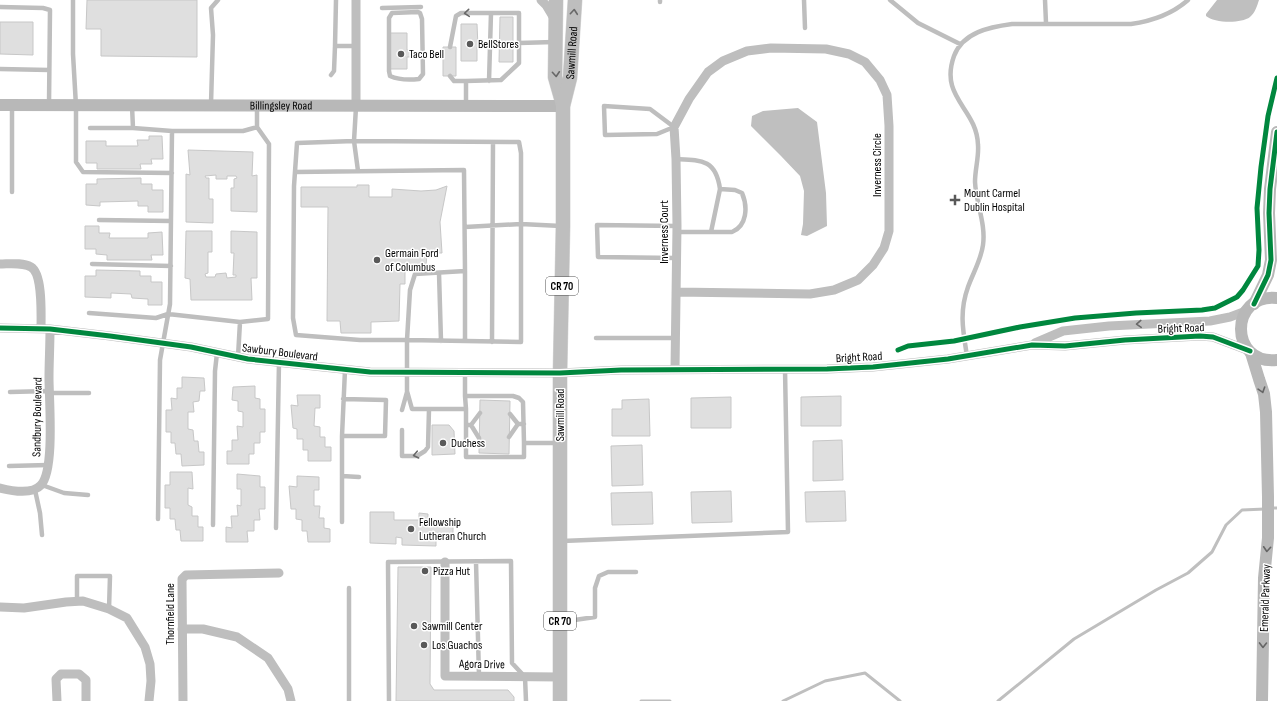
<svg xmlns="http://www.w3.org/2000/svg" width="1277" height="701" viewBox="0 0 1277 701" font-family="'Sofia Sans Condensed',sans-serif">
<rect width="100%" height="100%" fill="#fff"/>
<!-- water -->
<path fill="#bfbfbf" d="M1217,0H1259C1257,6 1255,13 1250,17C1241,24 1214,23 1206,16V14Z
M798,108L817,122L826,193L827,226L807,236L801,235L803,224L804,191L800,176L781,156L751,126L752,116L763,111Z"/>
<g fill="none" stroke-linecap="round" stroke-linejoin="round">
<!-- stream -->
<path stroke="#bfbfbf" stroke-width="3" d="M1270,508H1277
M641,701H670
M783,701L825,681L865,673L900,701
M998,701L1074,639L1156,590L1188,573L1212,552L1226,525L1242,510L1265,509"/>
</g>
<!-- building -->
<path fill="#dfdfdf" stroke="#c7c7c7" d="M87,0H197V57L101,56V29H86Z
M500,17H513V62H499Z
M0,22H33V55L0,54Z
M461,24H477L478,47H477V61H461Z
M390,33H407V50H411V57H407V69H390Z
M443,47H456V76H443Z
M149,136H162L163,159H151L152,164H140L141,169H97V163H86V141H106V146H138L137,140H149Z
M188,150L253,152L252,176L257,175V212L231,211V188H234V179L237,178L236,176H227V179H216V175L205,176L206,178H209V199H213V223L186,222V174L190,175Z
M141,178V184H152V190H163V212H148V206H138V201L100,202V206L86,205V184H97V179Z
M357,185H369V197H392V189L421,191L436,190L447,186L440,222L442,253H427L426,266H405V284H400L399,321L371,322V333H341L340,321H327L328,207H301V187H357Z
M85,226H99V233H110L109,238H148V233L162,232L163,255H151L152,260H107V255L96,254V249H85Z
M186,231H212V252H208V273L205,274L206,277H215L216,274L226,273L227,278L236,277V275H233L234,253H231V231L257,232V278H251L252,300H191L190,279L185,278Z
M96,270L140,271V276H151V282H162V305H148V299L132,298L131,294L111,293V298L85,297V276H96Z
M182,377L204,378L205,391H200L199,401L193,402L194,412H188V429L193,430L194,441H198L199,452H204V465L182,466L181,454H176L175,443H171V432H166V410H172L171,398L177,399V388H182Z
M255,386V398L260,399V409H265V432H260V443H254V454H249V464H227V451H232V440H238L237,426L243,427V412L238,411V401L232,400L233,387Z
M297,395H320V408H315L314,426L320,427V437H325V447H331V461H308V450H303V439H297V429L293,428L291,405L298,406Z
M841,396V426H801V397Z
M731,397V428H691V398Z
M649,399L650,436H612V409H622V400Z
M480,400L510,401L509,454L479,453Z
M432,425H449L454,431L455,454L432,455Z
M842,440L843,480L813,481V441Z
M642,445L643,485L612,486L611,446Z
M170,472H192L193,489L188,488V505L192,507V516H198V527H203V541H181L180,530H176L175,519H170V508H165V485H170Z
M237,474L260,476V487H265V509H259L260,520H254V531H247L248,542H226V527L232,528L231,516H238L237,505L241,506V489H237Z
M297,476L319,477V490H314V506H320L319,518H324V528L330,529V542H308L307,531H302V520L296,519V509H291L289,486L297,487Z
M731,491L732,522L692,523L691,492Z
M845,491L846,521L806,522L805,492Z
M652,492L653,524L612,525L611,493Z
M370,512H394V520H419V513L428,514V520H453V539H436V546L402,545V538L396,537V544L370,543Z
M398,567H431L430,684L434,690H508L514,697V701H396Z"/>
<g fill="none" stroke-linecap="round" stroke-linejoin="round">
<!-- primary casing -->
<g stroke="#dbdbdb" stroke-width="15">
<g id="primary">
<path d="M556,0L555,77L563,105"/>
<path id="s2" d="M560,701V373L563,226V106L570,78L575,0"/>
</g>
</g>
<!-- lane -->
<path stroke="#bebebe" stroke-width="4.5" d="M73,0V54L76,106V162L83,172L172,173
M660,0V2
M804,0L805,28
M890,0L918,23L960,44
M1045,0L1046,23
M0,7L43,8L50,10L49,104
M382,8L421,7
M418,12L420,13L422,19L423,74L419,79C410,80 399,80 390,76L389,71V18L392,13Z
M335,46L336,0
M450,47L456,16L461,13H519V43
M0,69L49,70
M331,75L334,71L335,46H356
M450,76L454,81H466
M489,81L491,13
M211,104L213,35L211,8L218,0
M12,105V192
M466,105V81L501,80L519,63V43L554,42
M132,106L133,128L172,131
M604,106L650,109L674,127L657,134L605,135Z
M356,107L354,141L297,143L294,186L293,318L296,335L360,340H407V391L412,409H466V457H524V443
M90,128H133
M676,159C701,160 716,159 720,189L735,190L742,193C748,207 747,226 732,232H676
M358,171L354,141L519,142L521,153V224L561,226
M295,172L464,170L465,271L415,274L410,290L407,340L521,342V224L465,227
M99,220L171,221
M711,232L720,189
M676,258L598,257L597,225L677,226
M92,264L171,266
M439,273L441,341
M89,313L156,318L168,314L240,322
M596,338H676
M465,341V271
M492,342L493,142
M967,356C963,331 959,312 968,287C973,273 981,260 983,245C986,224 976,203 975,182C975,169 979,157 978,145C977,108 939,98 954,56C963,32 990,27 1012,24H1131C1152,21 1171,15 1188,0
M238,357L240,322L268,319L269,144L257,127V106
M465,373V396
M10,392L49,391
M49,393H89
M466,409L465,396H513L519,398L523,402L524,443H559
M402,410L407,392
M510,414L518,424
M466,425H471L479,438
M471,425L480,413
M402,430V456H417L425,451L428,447L429,409
M342,436H385L386,400L343,399
M509,437L518,424H524
M9,466L48,465
M342,476L359,477
M42,485L64,493L88,495
M35,490L40,513L42,535
M158,519L160,360L170,304L172,131H243L257,127
M342,522V436L345,370
M213,525L215,371L217,353
M276,528L279,362
M562,541L788,532L785,369
M476,562L479,676
M349,588V701
M77,602V576H110L109,609
M561,622L595,617V588L599,576L608,572H636
M389,701L388,562L511,561L512,663L525,677L526,701"/>
<!-- street -->
<path stroke="#bebebe" stroke-width="9" d="M541,0L546,5L555,20
M356,105V0
M0,264C9,264 22,262 31,267C43,274 41,315 41,329
M0,328L50,329L110,336L191,347L248,359L370,372L560,373L621,370L827,369L873,367L948,359L1032,345L1065,346L1125,340L1200,336L1213,337L1250,351
M1035,343L1063,331L1109,326L1210,321L1230,317L1246,311
M675,369L677,226L676,159L674,127L689,99L708,72L723,61L747,51L771,48L826,49L849,54L865,62L880,80L887,95L889,126V231L884,248L873,265L858,280L834,290L810,294L676,292
M0,488C12,491 32,495 41,485C55,470 49,400 49,378C49,362 50,346 50,329
M445,562V676L560,677
M0,607L24,608L66,602L83,601L109,609L127,618L145,647L150,664L151,681L149,701
M182,629H203L237,637L268,658L288,689L291,701
M57,701L56,679L61,674H79L86,680V701
M183,701L182,579L186,575L279,573"/>
<!-- secondary -->
<g stroke="#b8b8b8" stroke-width="12">
<path id="s1" d="M0,105L563,106"/>
<path d="M1277,298C1229,293 1229,365 1277,360"/>
<path d="M1254,304L1268,275L1271,260L1269,213L1270,189L1277,132"/>
<path d="M1251,353L1259,379L1264,394L1266,412L1268,497V538L1264,578L1262,701"/>
</g>
<!-- primary -->
<use href="#primary" stroke="#bebebe" stroke-width="14"/>
<!-- cycleway casing -->
<g stroke="#fff" stroke-width="8">
<path id="cycleway" d="M1254,304L1268,275L1271,260L1269,213L1270,189L1277,132
M0,328L50,329L110,336L191,347L248,359L370,372L560,373L621,370L827,369L873,367L948,359L1032,345L1065,346L1125,340L1200,336L1213,337L1250,351
M898,350L908,346L954,341L1020,327L1075,318L1136,313L1202,310L1215,308L1237,297L1243,290L1258,266L1259,250L1257,208L1261,167L1268,116L1277,78"/>
</g>
<!-- cycleway -->
<use href="#cycleway" stroke="#00873e" stroke-width="5"/>
</g>
<!-- one-way arrows -->
<defs><path id="oneway-chevron" d="M-2-3.5L2.5 0L-2 3.5" fill="none" stroke-width="1.6" stroke-linecap="round" stroke-linejoin="round"/></defs>
<g stroke="#686868">
<use href="#oneway-chevron" transform="translate(574 12) rotate(-85)"/>
<use href="#oneway-chevron" transform="translate(467 13) rotate(175)"/>
<use href="#oneway-chevron" transform="translate(556 74) rotate(86)"/>
<use href="#oneway-chevron" transform="translate(1139 324) rotate(177)"/>
<use href="#oneway-chevron" transform="translate(416 455) rotate(168)"/>
</g>
<g stroke="#656565">
<use href="#oneway-chevron" transform="translate(1262 390) rotate(72)"/>
<use href="#oneway-chevron" transform="translate(1267 549) rotate(94)"/>
<use href="#oneway-chevron" transform="translate(1263 645) rotate(91)"/>
</g>
<!-- markers -->
<g fill="#595959" stroke="#fff" stroke-width="1.5">
<circle cx="470" cy="44" r="4"/>
<circle cx="401" cy="54" r="4"/>
<path d="M953 194h4v4h4v4h-4v4h-4v-4h-4v-4h4z"/>
<circle cx="377" cy="260" r="4"/>
<circle cx="443" cy="443" r="4"/>
<circle cx="411" cy="529" r="4"/>
<circle cx="425" cy="571" r="4"/>
<circle cx="414" cy="626" r="4"/>
<circle cx="424" cy="645" r="4"/>
</g>
<g text-anchor="middle" stroke-width="3" stroke-linejoin="round" paint-order="stroke">
<!-- shield labels -->
<g fill="#fff" stroke="#4c4c4c" stroke-width="1">
<rect x="546" y="277" width="32" height="18" rx="3"/>
<rect x="544" y="612" width="32" height="18" rx="3"/>
</g>
<g font-size="11" font-weight="bold" fill="#000">
<text x="562" y="290">CR 70</text>
<text x="560" y="625">CR 70</text>
</g>
<!-- poi labels -->
<g font-size="12" fill="#000" stroke="#fff" text-anchor="start">
<text x="478" y="48">BellStores</text>
<text x="409" y="58">Taco Bell</text>
<text x="964" y="197">Mount Carmel<tspan x="964" dy="14">Dublin Hospital</tspan></text>
<text x="385" y="257">Germain Ford<tspan x="385" dy="14">of Columbus</tspan></text>
<text x="451" y="447">Duchess</text>
<text x="419" y="526">Fellowship<tspan x="419" dy="14">Lutheran Church</tspan></text>
<text x="433" y="575">Pizza Hut</text>
<text x="422" y="630">Sawmill Center</text>
<text x="432" y="649">Los Guachos</text>
</g>
<!-- street labels -->
<g font-size="12" fill="#000" stroke="#fff">
<text dy="4" stroke="none"><textPath href="#s2" startOffset="649">Sawmill Road</textPath></text>
<text dy="4" stroke="none"><textPath href="#s1" startOffset="281">Billingsley Road</textPath></text>
<text transform="translate(877 165) rotate(-90)" y="4">Inverness Circle</text>
<text transform="translate(664 232) rotate(-90)" y="4">Inverness Court</text>
<text transform="translate(1181 328) rotate(-2)" y="4">Bright Road</text>
<text transform="translate(280 352) rotate(7)" y="4">Sawbury Boulevard</text>
<text transform="translate(859 357) rotate(-3)" y="4">Bright Road</text>
<text transform="translate(560 415) rotate(-90)" y="4">Sawmill Road</text>
<text transform="translate(37 417) rotate(-89)" y="4">Sandbury Boulevard</text>
<text transform="translate(1265 598) rotate(-88)" y="4">Emerald Parkway</text>
<text transform="translate(170 614) rotate(-90)" y="4">Thornfield Lane</text>
<text transform="translate(482 664) rotate(1)" y="4">Agora Drive</text>
</g>
</g>
</svg>
